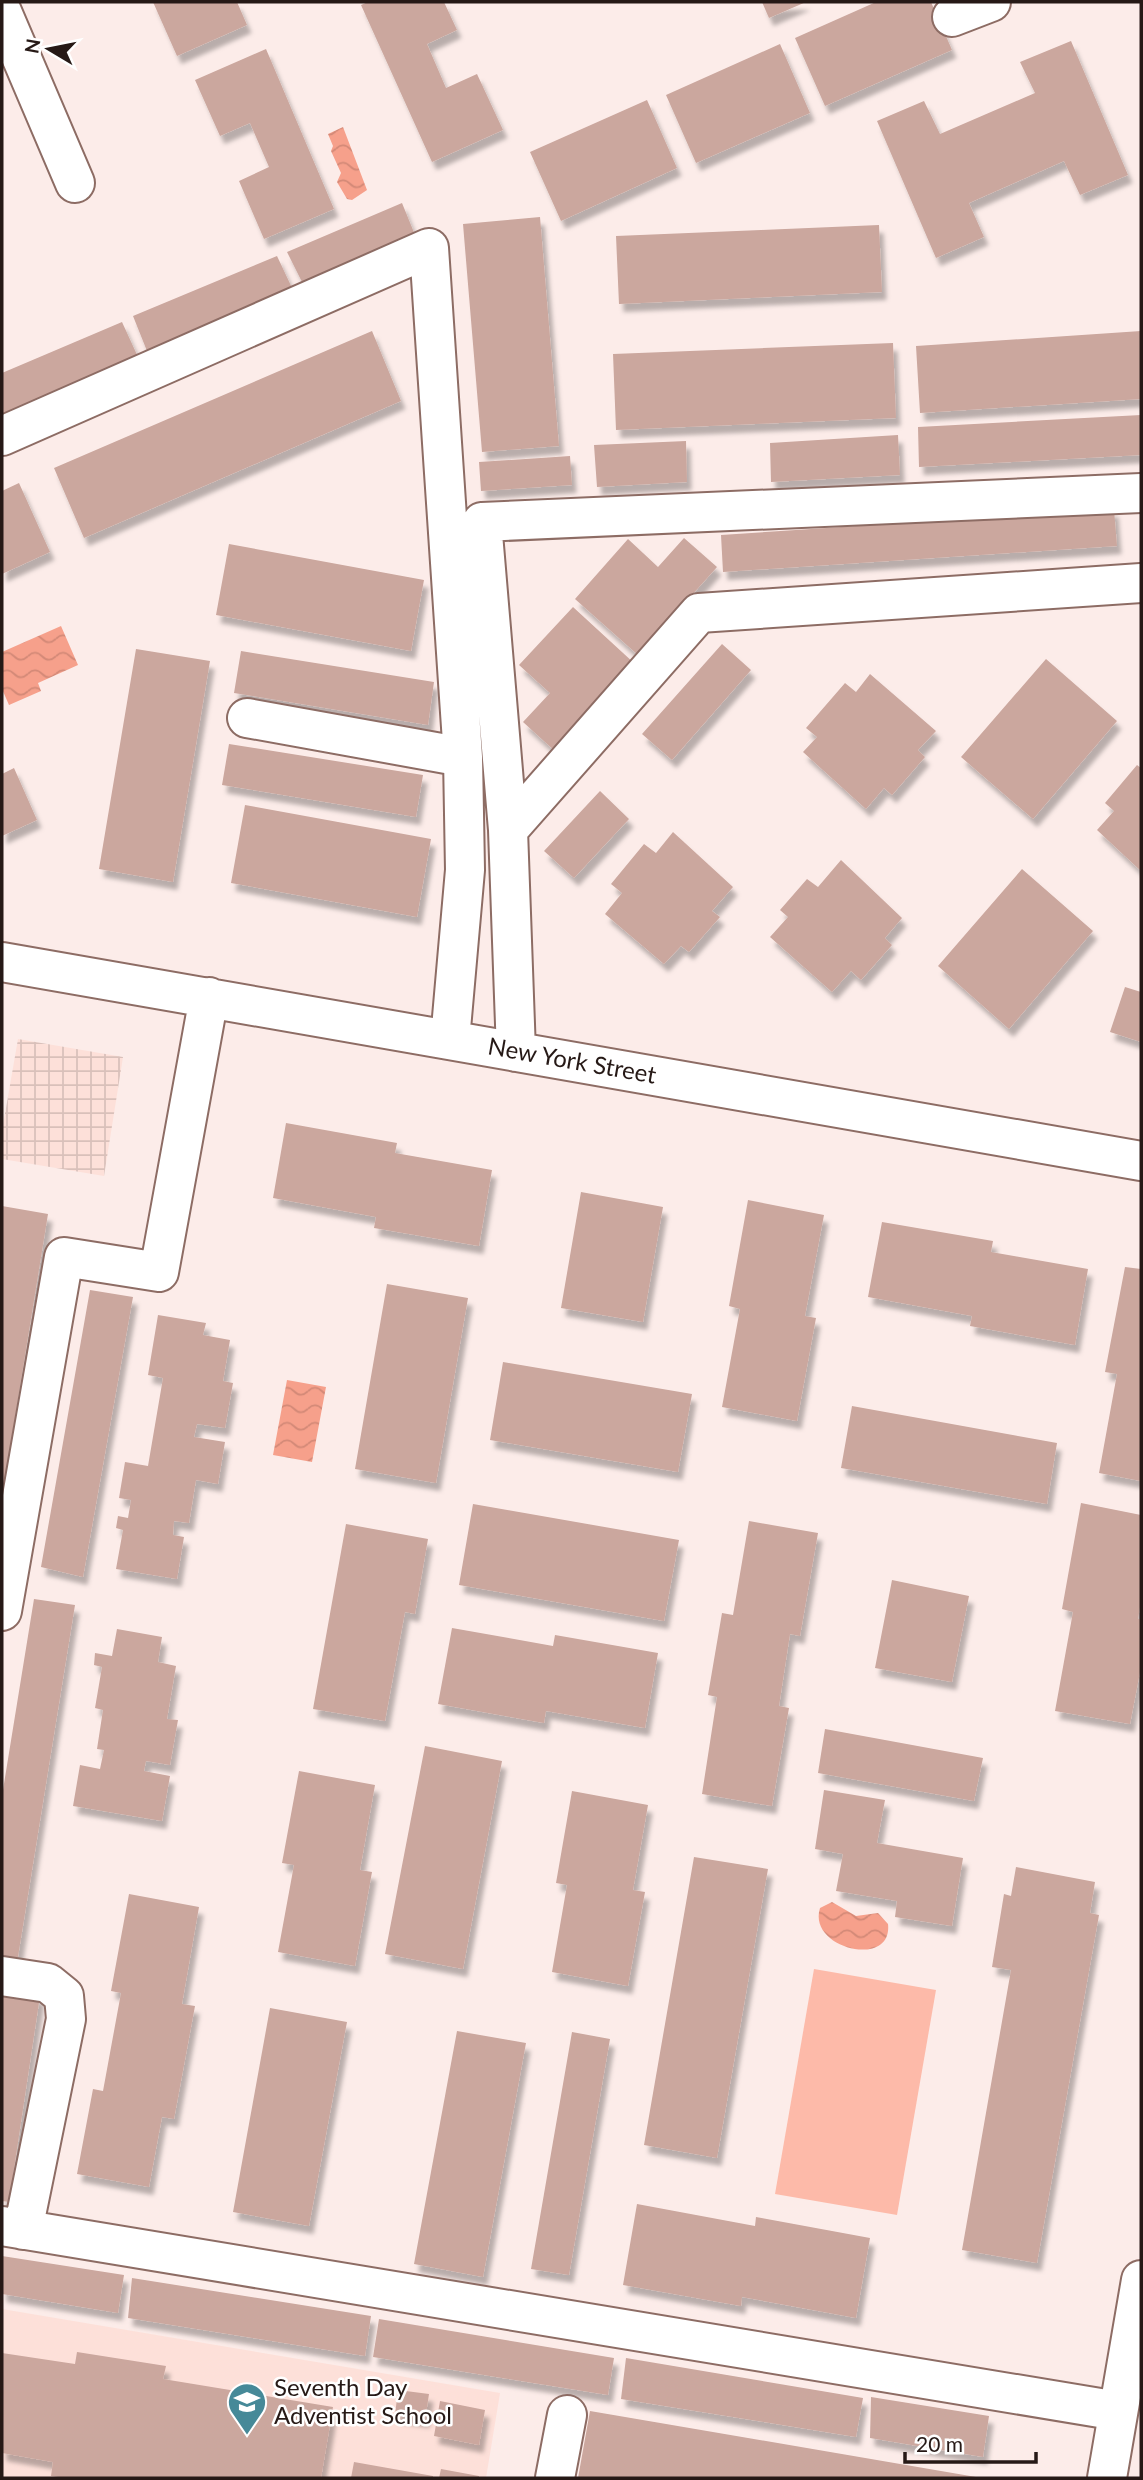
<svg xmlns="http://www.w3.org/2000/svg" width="1143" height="2480" viewBox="0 0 1143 2480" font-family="Lato,sans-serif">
<defs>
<pattern id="industrial-grid" width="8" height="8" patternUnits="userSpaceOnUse" patternTransform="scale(1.75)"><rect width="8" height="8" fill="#fde0d9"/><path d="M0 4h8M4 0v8" fill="none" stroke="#d9c0ba"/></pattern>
<pattern id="water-waves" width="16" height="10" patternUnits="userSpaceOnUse" patternTransform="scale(1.75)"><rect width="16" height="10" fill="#f6a08b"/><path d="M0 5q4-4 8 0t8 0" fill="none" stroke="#d38977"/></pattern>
<filter id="shadow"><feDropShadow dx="4.5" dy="8" stdDeviation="2" flood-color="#0004"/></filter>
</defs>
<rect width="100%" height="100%" fill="#fcece9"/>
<!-- built -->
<path fill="#fde0d9" d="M2,2309L500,2393L486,2478H2Z"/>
<!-- industrial -->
<path fill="url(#industrial-grid)" d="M18,1039L123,1057L104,1176L2,1159V1131Z"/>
<!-- garden -->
<path fill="#fdbaa9" d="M814,1969L936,1990L897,2215L775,2194Z"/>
<!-- water -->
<path fill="url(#water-waves)" d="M343,127L367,190L352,200L347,199L337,182L341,173L331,151L333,146L328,134Z
M61,626L78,665L38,683L41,691L9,705L2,689V652Z
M287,1380L326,1387L312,1462L273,1455Z
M832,1902L856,1916L878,1913L888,1924C893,1969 807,1949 820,1908Z"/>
<!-- building -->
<path fill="#cba79e" filter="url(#shadow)" d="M153,2H237L247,25L177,56Z
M368,2H444L457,30L427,44L446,88L477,74L503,130L432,162L361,5Z
M762,2H806L769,18Z
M876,2H931L952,50L825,106L795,38Z
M1071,41L1128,175L1080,195L1064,161L969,203L984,237L936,258L877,121L924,101L940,134L1035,93L1020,62Z
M780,44L810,113L696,163L666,95Z
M266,49L334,209L264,239L239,181L269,167L250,123L220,136L195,80Z
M647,100L677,168L561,221L530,152Z
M402,203L415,235L303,284L287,252Z
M540,217L559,446L482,452L463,224Z
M879,225L882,292L619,304L616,236Z
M277,256L293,290L147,351L133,316Z
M122,322L138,357L2,415V373Z
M372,331L401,401L84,538L54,468Z
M1141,331V399L920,413L916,346Z
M893,343L896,418L616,430L613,354Z
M1141,415V455L919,467L918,427Z
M898,435L900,475L771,482L770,443Z
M686,441L687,482L597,487L594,445Z
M570,456L572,485L481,491L479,462Z
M19,483L50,552L2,574V491Z
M1114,509L1117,546L723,572L721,535Z
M684,538L717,567L638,655L575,599L628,539L658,567Z
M229,544L424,580L411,651L216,615Z
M573,607L635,664L556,752L523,722L550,693L519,665Z
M722,644L751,670L672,760L642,734Z
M136,649L210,661L173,882L99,869Z
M241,651L434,682L428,725L234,693Z
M1046,659L1117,721L1033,819L961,757Z
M870,674L936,731L918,750L925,757L892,795L884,788L866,809L803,752L817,737L806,728L845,683L856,692Z
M229,744L423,775L416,817L222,785Z
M1137,765L1141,768V871L1097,830L1114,811L1105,803Z
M14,768L37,820L2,836V774Z
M600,791L629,819L574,878L544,851Z
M245,805L431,839L417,917L231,883Z
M673,832L733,887L712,911L720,917L689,952L681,946L664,964L605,914L622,893L611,884L644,844L656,853Z
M841,860L902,918L885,938L892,945L861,980L851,971L832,992L770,937L788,917L780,910L807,879L818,887Z
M1022,869L1093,931L1009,1029L938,966Z
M1125,987L1141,992V1042L1110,1032Z
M286,1123L397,1143L395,1153L492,1170L479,1246L374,1228L376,1217L273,1198Z
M581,1192L663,1207L643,1322L561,1308Z
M748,1200L824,1215L805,1316L816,1318L797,1421L722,1407L740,1309L729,1306Z
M2,1206L48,1214L3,1491H2Z
M882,1222L993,1241L991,1252L1088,1269L1075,1345L970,1326L972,1316L868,1297Z
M1125,1267L1141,1269V1481L1099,1473L1117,1374L1105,1372Z
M387,1284L468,1298L436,1483L355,1469Z
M90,1290L133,1297L83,1577L41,1567Z
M158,1315L206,1323L203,1335L230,1340L223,1381L233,1383L225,1428L197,1424L194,1437L225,1442L218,1484L196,1480L189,1523L174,1521L173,1535L184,1537L177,1579L116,1569L123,1530L116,1528L118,1516L128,1518L131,1500L119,1498L125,1462L148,1466L163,1378L148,1375Z
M503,1362L692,1394L678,1472L490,1440Z
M852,1406L1057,1443L1047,1504L841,1468Z
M1081,1503L1141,1515V1601L1138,1619H1141V1667L1130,1724L1055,1711L1073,1612L1062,1609Z
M473,1504L679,1540L664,1621L459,1585Z
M749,1521L818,1533L800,1636L790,1634L779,1706L789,1708L772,1806L702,1794L717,1697L708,1695L722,1613L733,1615Z
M346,1524L428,1539L415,1614L405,1612L385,1721L313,1709Z
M892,1580L969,1596L952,1682L875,1668Z
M34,1599L75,1605L16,1969L2,1967V1796Z
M452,1628L553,1646L555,1635L658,1653L645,1728L546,1711L544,1723L438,1704Z
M117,1629L162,1637L158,1662L176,1666L167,1719L178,1720L170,1765L146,1761L144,1771L170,1776L162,1821L73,1806L80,1765L100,1769L104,1750L97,1749L103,1710L95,1708L102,1667L94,1665L95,1653L112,1656Z
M825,1729L983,1758L974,1801L818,1773Z
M425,1746L502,1761L463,1969L385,1954Z
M299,1771L375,1785L360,1870L372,1872L355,1966L278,1952L294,1865L282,1863Z
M824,1790L885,1800L877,1843L963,1858L952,1926L895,1917L897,1901L836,1891L843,1854L815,1849Z
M572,1791L648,1805L633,1890L645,1892L628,1986L552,1972L567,1885L556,1883Z
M694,1857L768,1869L717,2158L644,2145Z
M1016,1867L1095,1882L1090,1913L1099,1915L1037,2263L962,2250L1011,1970L992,1967L1004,1894L1011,1896Z
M129,1894L199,1907L182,2004L195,2006L174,2119L162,2117L149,2187L77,2174L93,2089L103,2091L121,1993L111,1991Z
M2,1990L40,1996L9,2202L2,2201Z
M270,2008L347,2022L309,2226L233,2212Z
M457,2031L526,2043L483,2277L414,2264Z
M572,2032L610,2039L569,2275L531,2269Z
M637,2204L755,2226L756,2217L870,2238L856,2318L742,2297L741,2306L623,2285Z
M2,2256L124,2275L118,2313L2,2294Z
M132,2278L371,2316L365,2356L128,2318Z
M379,2319L614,2358L608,2395L373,2357Z
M77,2352L166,2366L163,2379L333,2407L321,2478H67L51,2476L53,2462L2,2453V2353L75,2364Z
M626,2358L863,2398L856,2437L621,2399Z
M398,2390L429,2394L425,2420L395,2415Z
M871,2397L989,2416L983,2457L870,2438Z
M440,2401L485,2410L479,2445L434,2436Z
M590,2411L976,2477V2478H578Z
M354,2462L433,2476V2478H351Z
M441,2469L479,2476V2478H439Z"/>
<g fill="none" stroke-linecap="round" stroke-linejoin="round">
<!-- minor casing -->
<g stroke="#8d6c64" stroke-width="42">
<path id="minor" d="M2,12L75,183
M952,17L991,2
M2,436L429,248L463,757L465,870L450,1040
M247,718L463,757
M508,830L482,522L1141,493
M2,962L1141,1161
M516,1052L508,830L699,613L1141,583
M2,1611L64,1257L159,1272L209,997
M2,1976L48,1983L64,1996L66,2019L23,2230
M2,2226L1118,2411
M555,2478L567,2415
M1107,2478L1141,2280"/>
</g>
<!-- minor -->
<use href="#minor" stroke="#fff" stroke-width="38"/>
</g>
<!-- icons -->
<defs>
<g id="school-pin" transform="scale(2.0125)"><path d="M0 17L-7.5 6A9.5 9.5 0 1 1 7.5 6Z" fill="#468998" stroke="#fff"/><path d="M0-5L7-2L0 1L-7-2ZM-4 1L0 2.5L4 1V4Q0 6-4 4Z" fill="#fff"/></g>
</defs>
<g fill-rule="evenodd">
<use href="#school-pin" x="247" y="2402"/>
</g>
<g text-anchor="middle" stroke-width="5" stroke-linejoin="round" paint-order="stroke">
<!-- street labels -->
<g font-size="24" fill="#261916" stroke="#fff">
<text transform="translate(572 1061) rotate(10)" y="8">New York Street</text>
</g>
<!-- poi labels -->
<g font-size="24" fill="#261916" stroke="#fff" text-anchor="start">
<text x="274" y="2396">Seventh Day<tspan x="274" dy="28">Adventist School</tspan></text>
</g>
</g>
<!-- border -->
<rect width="1143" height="2480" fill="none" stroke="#261916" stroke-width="7"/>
<!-- north arrow -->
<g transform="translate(49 49) rotate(280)" stroke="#ffffff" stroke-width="5" paint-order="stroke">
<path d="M0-5L12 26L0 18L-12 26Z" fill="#261916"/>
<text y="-10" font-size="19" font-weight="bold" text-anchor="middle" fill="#261916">N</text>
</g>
<!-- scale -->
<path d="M905 2452v10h131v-10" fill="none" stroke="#261916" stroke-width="3.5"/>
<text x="916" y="2452" font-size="21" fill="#261916" stroke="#ffffff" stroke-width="5" paint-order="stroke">20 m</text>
</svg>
